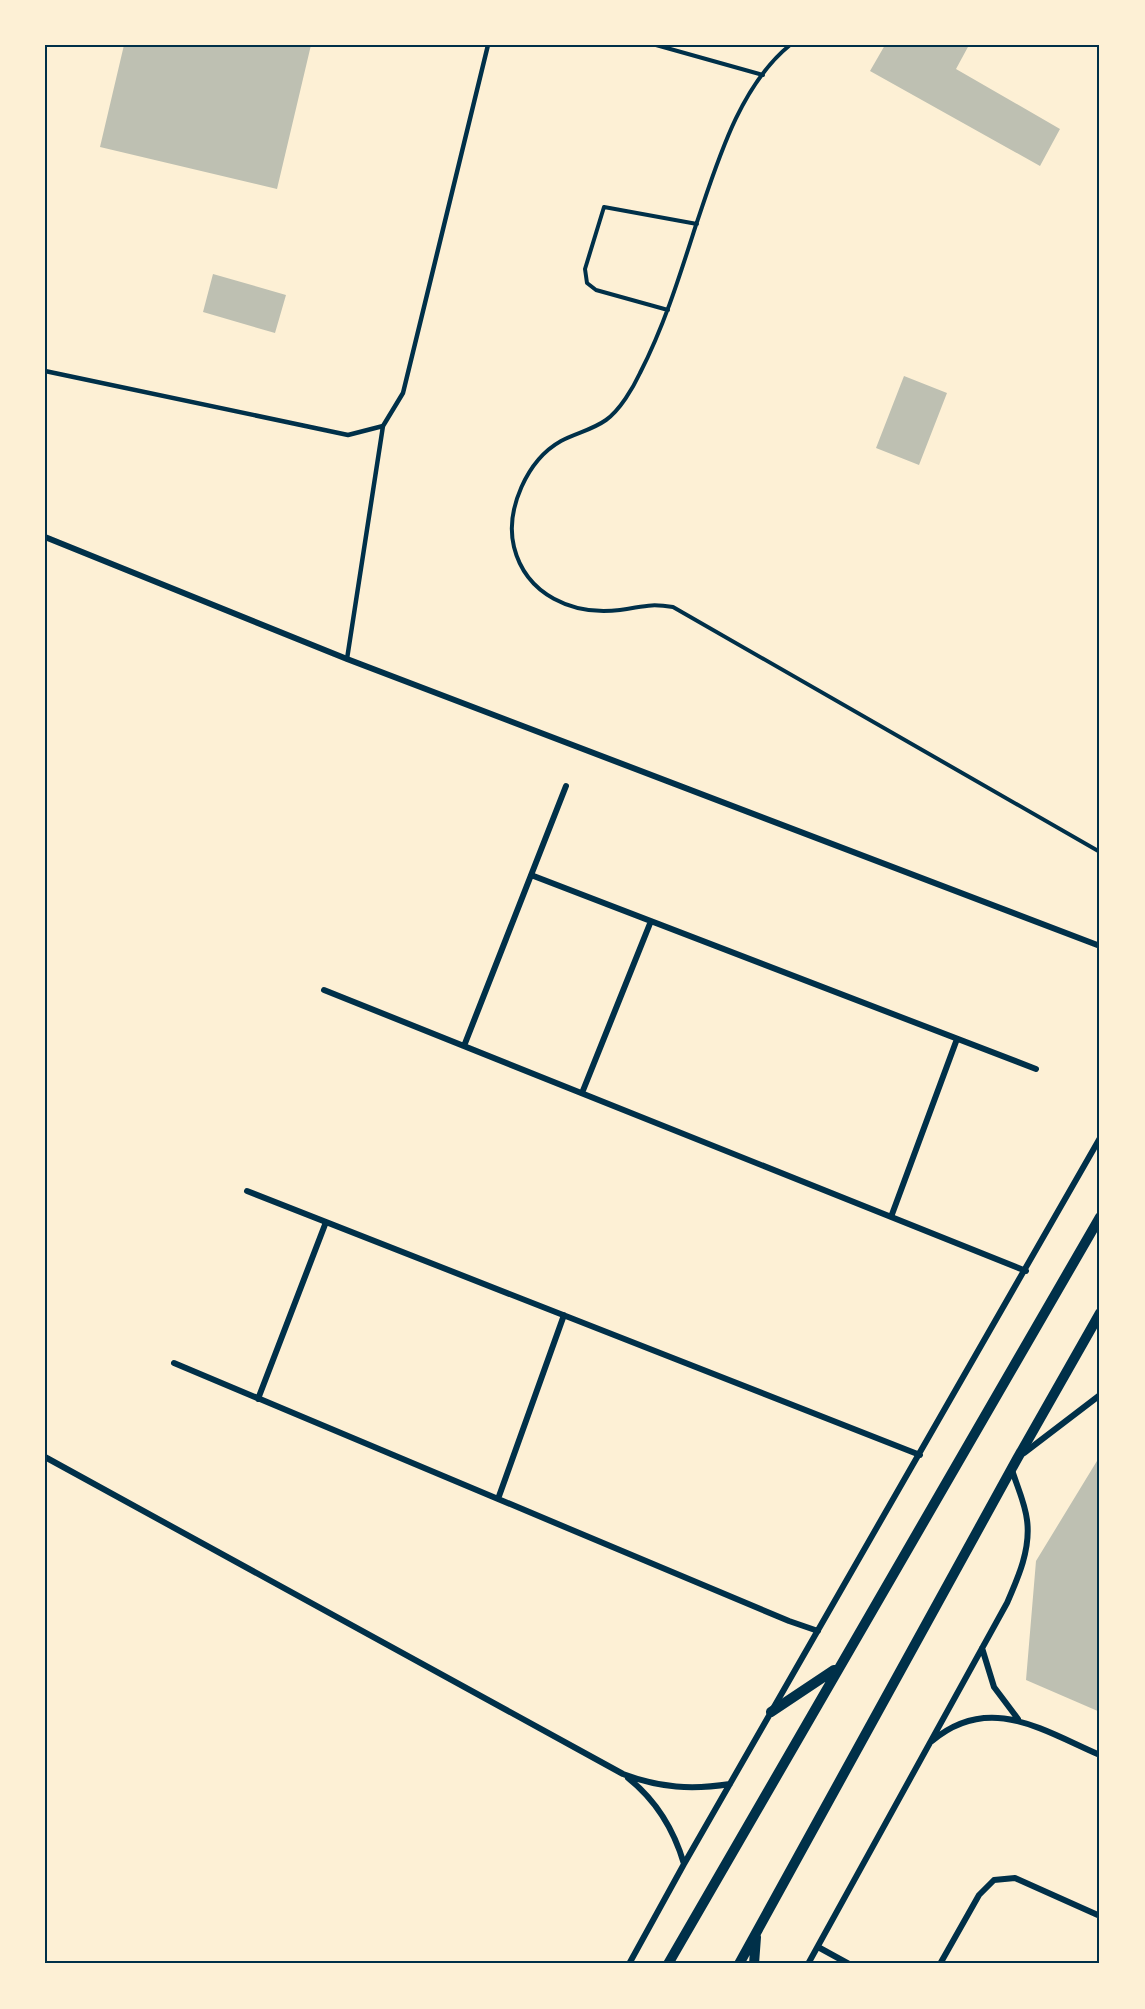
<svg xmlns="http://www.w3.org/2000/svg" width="1145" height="2009" viewBox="0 0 1145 2009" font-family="'Noto Sans',sans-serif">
<rect width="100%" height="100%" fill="#fdf0d5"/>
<!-- building -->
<path fill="#bec0b2" d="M124,45H311L277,189L100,147Z
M885,45H969L956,69L1060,129L1040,166L870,71Z
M213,274L286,295L275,333L203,312Z
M904,376L947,393L919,465L876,448Z
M1100,1456V1712L1026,1680L1036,1561Z"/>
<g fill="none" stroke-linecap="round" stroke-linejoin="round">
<!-- path -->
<path stroke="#003049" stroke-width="4" d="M656,45L763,75
M790,45C738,87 716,167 695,228C679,278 664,326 640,373C633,388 620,410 606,420C592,430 576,433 561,441C527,460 505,510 514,547C526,595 573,616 620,610C643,607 648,603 673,607L1100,852
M668,310L596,290L587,283L585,269L604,207L697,224"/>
<!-- service -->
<path stroke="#003049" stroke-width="4.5" d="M45,371L348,435L383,426L403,393L488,45
M347,659L383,426"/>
<!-- minor -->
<path stroke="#003049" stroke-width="6" d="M45,537L347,659L1100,946
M531,875L1036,1069
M324,990L1026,1271
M464,1046L566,786
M582,1093L651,921
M247,1191L920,1455
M891,1217L957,1039
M174,1363L789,1621L818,1631
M258,1399L326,1222
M1024,1453L1100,1395
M45,1457L623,1774C660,1788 692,1790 730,1784
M498,1499L564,1315
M982,1648L994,1687L1018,1719
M932,1741C989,1693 1042,1730 1100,1755
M628,1778C657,1801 674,1830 684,1864
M818,1947L849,1964
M629,1964L684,1864L1100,1138
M808,1964L1007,1603C1018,1578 1031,1549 1027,1520C1025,1503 1017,1486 1012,1470
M940,1964L979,1895L994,1880L1015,1878L1100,1916"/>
<!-- tertiary -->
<path stroke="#003049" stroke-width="10" d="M771,1712L834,1670
M668,1964L1100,1217
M739,1964L1017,1459L1100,1313
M754,1964L756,1937"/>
</g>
<!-- border -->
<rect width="1145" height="2009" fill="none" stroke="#fdf0d5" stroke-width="93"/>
<rect x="46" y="46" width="1052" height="1916" fill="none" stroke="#003049" stroke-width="2"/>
</svg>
